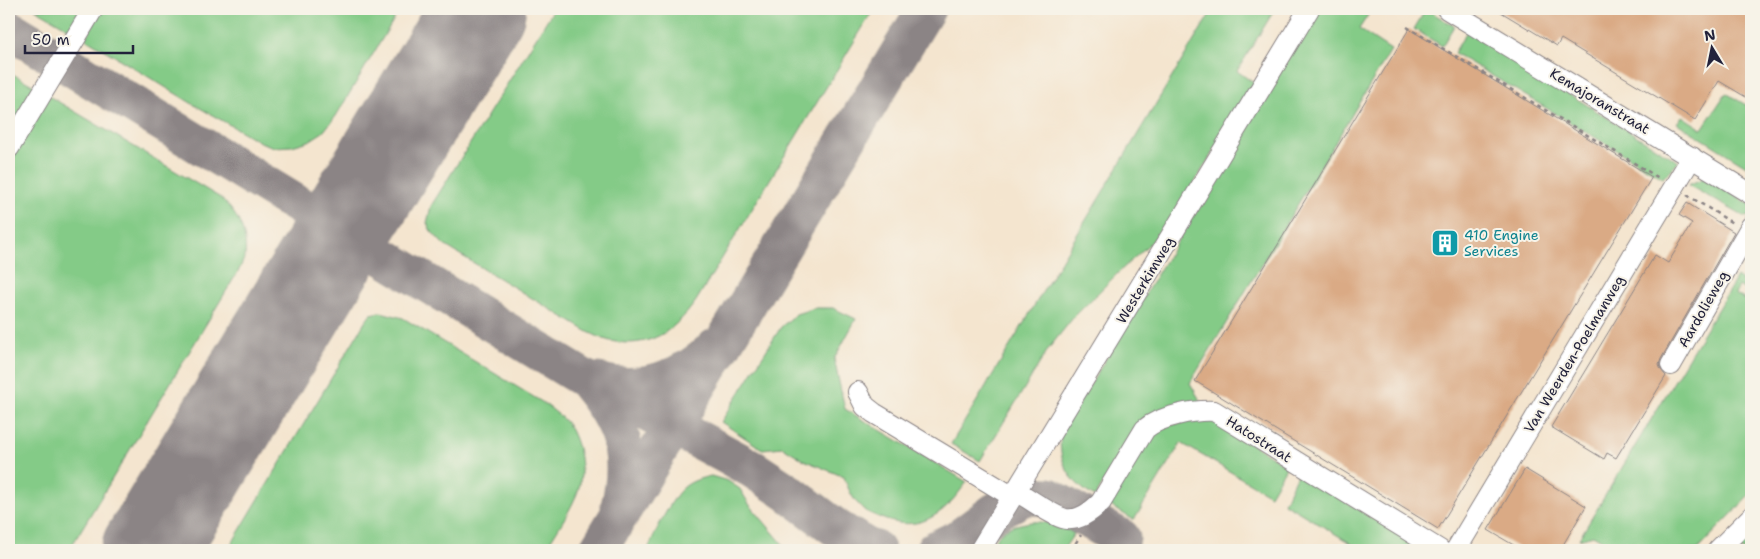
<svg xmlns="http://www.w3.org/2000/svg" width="1760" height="559" viewBox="0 0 1760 559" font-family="'Shantell Sans',sans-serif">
<rect width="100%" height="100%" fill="#f7f3e8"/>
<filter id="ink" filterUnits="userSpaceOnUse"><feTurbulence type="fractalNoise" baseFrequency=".02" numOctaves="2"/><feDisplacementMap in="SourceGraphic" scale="10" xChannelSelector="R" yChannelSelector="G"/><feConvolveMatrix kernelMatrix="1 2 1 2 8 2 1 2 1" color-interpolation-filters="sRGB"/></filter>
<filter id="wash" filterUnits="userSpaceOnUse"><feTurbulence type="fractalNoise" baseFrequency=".0096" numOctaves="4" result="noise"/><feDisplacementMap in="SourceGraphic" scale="20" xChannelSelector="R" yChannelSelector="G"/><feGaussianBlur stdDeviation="1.12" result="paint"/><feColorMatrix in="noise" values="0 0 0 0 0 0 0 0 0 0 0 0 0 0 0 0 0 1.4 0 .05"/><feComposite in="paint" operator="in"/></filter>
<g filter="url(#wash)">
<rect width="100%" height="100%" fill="#f4e5cf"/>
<!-- green -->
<path fill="#84cb87" stroke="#537661" d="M35,9H86L73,31Z
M103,9H400L336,116L323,132L309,141L292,146L274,147L260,142L191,103L85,38Z
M554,9H874L696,301C674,332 649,349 610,341C602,339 595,335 588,332L444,245L431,231L427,223L431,206Z
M1213,9H1275L1237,71L1254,83L1174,217L1157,237L1120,271L1073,318L1049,348L980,461L951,444Z
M1318,9H1372L1359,29L1391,50L1190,383L1201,402C1181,407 1152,408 1138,424L1095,497C1070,483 1057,461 1061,433Z
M1426,9L1454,26L1442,46L1414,29Z
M1467,31L1679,162L1663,178L1454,53Z
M9,72L38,88L9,136Z
M1726,93L1751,108V169L1677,123L1682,116L1702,129Z
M47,95L219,197C236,211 248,232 245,255C244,260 241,265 239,270L69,550H9V159Z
M1704,178L1751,205V216L1745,217L1688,185Z
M1737,277L1748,285L1745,290L1739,286L1735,294L1751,303V494L1697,550H1612L1607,543L1593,535L1579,539Z
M815,308H833L856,319L834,359L845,409L967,482C957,495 947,509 932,517C913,528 893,524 874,515C869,513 864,511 861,507C852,499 848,488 844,477L804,460L783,447L762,449L721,422L781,327L796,314Z
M381,312L403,318L542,402C553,410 566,419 572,432C581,451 585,476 576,496C568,515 555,533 545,550H228L365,322L371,314Z
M1207,416L1287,466L1270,495L1181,443L1134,520L1109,505L1147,438L1161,428Z
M1298,472L1423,550H1362L1284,503Z
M711,476L728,481L740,489L749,504L788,550H648C653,536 672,497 683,488C691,481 701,478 711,476Z
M1031,522C1047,521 1061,525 1074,534L1063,550H988C1001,529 1007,526 1031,522Z
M1751,534V550H1735Z"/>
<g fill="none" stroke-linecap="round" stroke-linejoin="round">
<!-- taxiway -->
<path stroke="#8b8485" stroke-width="39" d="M9,29L583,378L751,468L789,493L836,528L868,548L876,550
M306,211C328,233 327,247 317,274
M377,254L362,234L359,210L382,167
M598,382C640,395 685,378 715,348
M588,383C621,423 633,455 620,506
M598,550L926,9
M935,550L960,538L995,512L1025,496L1049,497L1121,538"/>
<!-- runway -->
<path stroke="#8b8485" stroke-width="96" d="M149,550L478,9"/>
</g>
<g id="blocks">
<!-- building -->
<path fill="#daaa85" d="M1496,9H1751V100L1719,81L1695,120L1561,39L1557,46Z
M1409,29L1652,177L1438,529L1195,381Z
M1687,203L1734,232L1661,359L1659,365L1661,370L1666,376L1616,458L1607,453L1604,459L1551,427L1655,255L1668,263L1692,223L1679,215Z
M1525,469L1586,506L1560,550H1522L1488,530Z"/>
</g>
</g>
<g filter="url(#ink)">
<use href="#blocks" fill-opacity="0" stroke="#8b8485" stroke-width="1"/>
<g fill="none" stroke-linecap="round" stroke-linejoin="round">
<!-- minor casing -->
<g stroke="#8b8485" stroke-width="22">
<path id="minor" d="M1447,9L1751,194
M9,148L93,9
M1671,365L1751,226
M858,392L865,406L874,413L1013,497
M1016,491C1028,498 1054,517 1066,519C1079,521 1092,511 1101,502L1145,429C1160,416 1194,410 1214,411L1440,550
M980,550L1309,9
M1456,550L1692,157
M1718,550L1751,517"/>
</g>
<!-- path -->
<path stroke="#8b8485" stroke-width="2.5" stroke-dasharray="4 4" stroke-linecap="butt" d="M1407,27L1659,178
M1687,195L1734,224
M1071,550L1081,535"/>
<!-- minor -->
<use href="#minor" stroke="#fff" stroke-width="20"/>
</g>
</g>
<!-- icons -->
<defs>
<g id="building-square" transform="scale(1.4375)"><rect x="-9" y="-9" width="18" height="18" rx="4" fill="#0f9aa8" stroke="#f7f3e8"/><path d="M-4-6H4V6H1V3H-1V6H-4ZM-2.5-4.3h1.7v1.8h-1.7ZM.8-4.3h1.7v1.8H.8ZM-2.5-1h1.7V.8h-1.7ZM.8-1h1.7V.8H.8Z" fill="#fff"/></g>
</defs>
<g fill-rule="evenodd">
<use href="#building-square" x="1445" y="243"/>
</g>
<g text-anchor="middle" stroke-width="4" stroke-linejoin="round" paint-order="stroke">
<!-- street labels -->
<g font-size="14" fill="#22223b" stroke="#f7f3e8">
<text transform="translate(1600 101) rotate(31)" y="5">Kemajoranstraat</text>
<text transform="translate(1145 280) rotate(-59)" y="5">Westerkimweg</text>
<text transform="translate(1703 309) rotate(-60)" y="5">Aardolieweg</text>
<text transform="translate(1574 354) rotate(-59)" y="5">Van Weerden-Poelmanweg</text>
<text transform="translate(1259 439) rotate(32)" y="5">Hatostraat</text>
</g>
<!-- culture labels -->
<g font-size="14" fill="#0d838f" stroke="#f7f3e8" text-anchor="start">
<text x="1464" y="240">410 Engine<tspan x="1464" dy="16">Services</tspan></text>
</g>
</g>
<!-- margin -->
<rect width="1760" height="559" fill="none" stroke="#f7f3e8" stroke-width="30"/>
<!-- north arrow -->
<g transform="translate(1712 48) rotate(350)" stroke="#f7f3e8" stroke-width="4" paint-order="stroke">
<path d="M0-4L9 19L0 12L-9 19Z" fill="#22223b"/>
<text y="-8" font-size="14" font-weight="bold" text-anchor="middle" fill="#22223b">N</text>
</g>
<!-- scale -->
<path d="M25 45v8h108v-8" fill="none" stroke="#22223b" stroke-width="2.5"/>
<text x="32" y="45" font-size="15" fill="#22223b" stroke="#f7f3e8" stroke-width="4" paint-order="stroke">50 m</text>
</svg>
